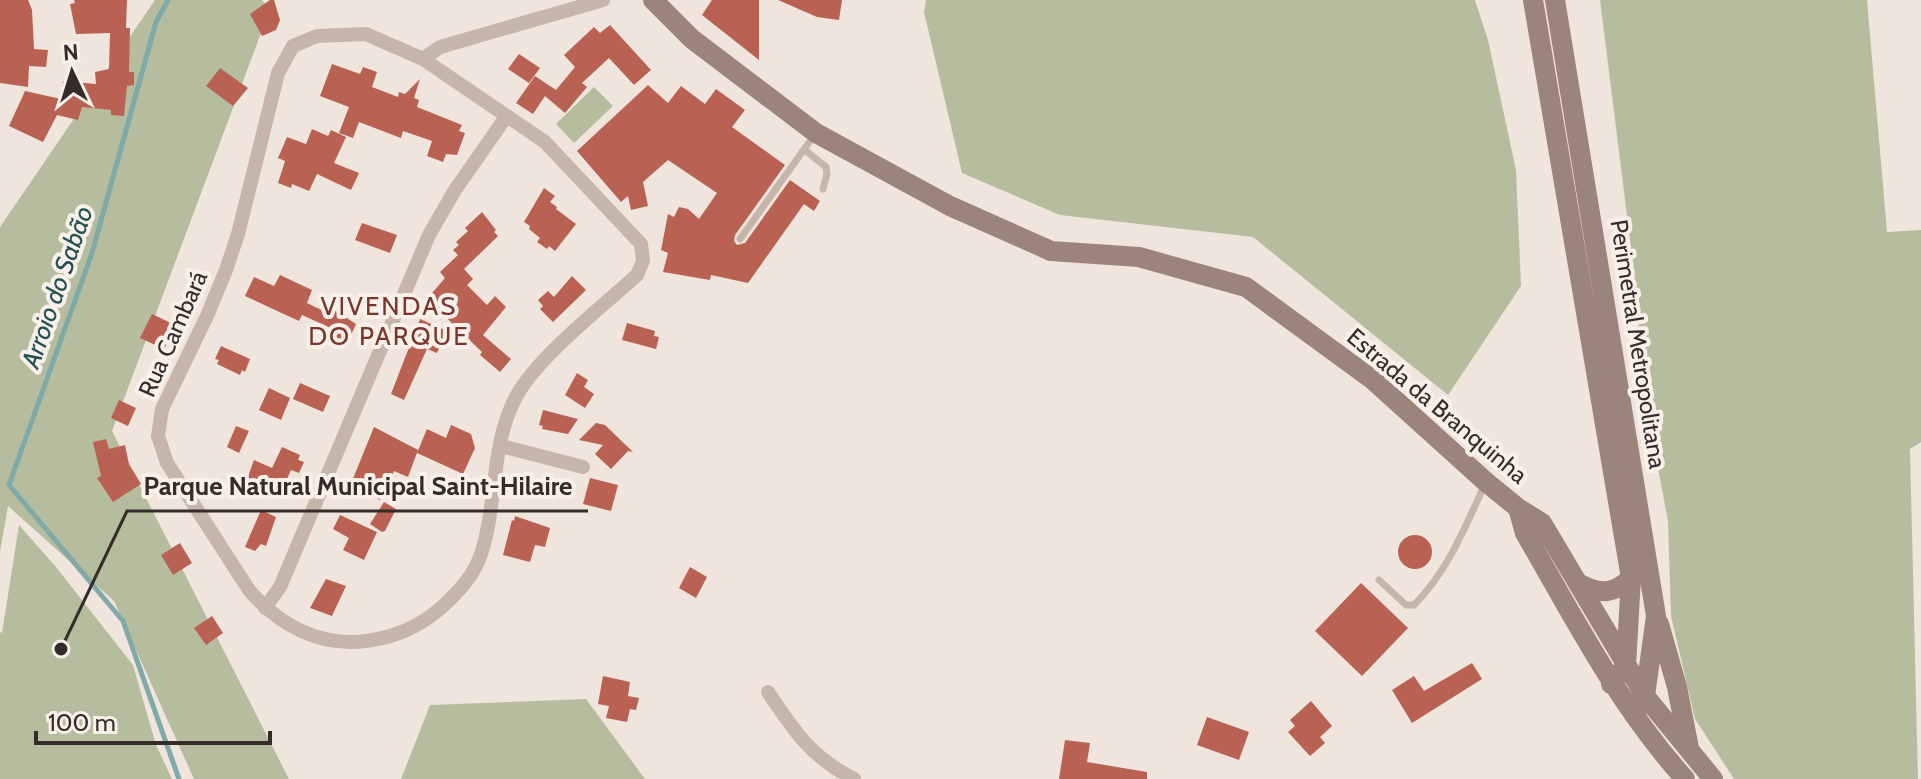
<svg xmlns="http://www.w3.org/2000/svg" width="1921" height="779" viewBox="0 0 1921 779" font-family="Cabin,sans-serif">
<rect width="100%" height="100%" fill="#f0e5dd"/>
<!-- green -->
<path fill="#b6bd9f" d="M155,0H262L270,9L112,431L289,779H194L114,601L8,506L0,552V227Z
M926,0H1475L1488,40L1516,170L1521,286L1448,395L1253,237L1060,215L962,173L924,12Z
M1600,0H1867L1887,232L1921,230V442L1910,449L1918,779H1734L1695,719L1671,616L1668,521L1638,364L1639,312Z
M594,87L613,106L574,143L556,124Z
M19,525L56,567L133,665L156,745L172,779H0V632L2,633Z
M586,699L645,779H401L430,705Z"/>
<g fill="none" stroke-linecap="round" stroke-linejoin="round">
<!-- stream -->
<path stroke="#7faaa7" stroke-width="5" d="M168,0L156,22L92,253L9,485L123,621L179,779"/>
</g>
<!-- building -->
<path fill="#b96152" d="M0,0H28L32,10L34,49L48,50L46,67L29,66L28,87L0,83Z
M74,0H127L126,28H130L129,72H134V85L127,86L124,116L111,115V110L82,107L78,120L57,115L43,142L9,126L25,91L61,99L63,81L96,84L95,72L109,69L110,33L76,34L70,4L75,3Z
M270,0H274L280,20L276,30L262,36L250,14Z
M712,0H759V60L702,15Z
M778,0H842L839,20L817,17Z
M610,25L651,70L634,85L609,58L582,83L587,87L565,113L545,96L533,114L516,103L535,76L556,90L575,67L564,55L594,27L600,33Z
M519,54L540,68L529,83L508,69Z
M332,64L360,74L363,67L377,72L372,87L398,97L399,92L405,94L420,79L414,98L419,100L417,107L462,125L459,131L465,133L457,155L446,154L443,162L427,156L432,141L403,131L401,138L359,122L353,138L339,133L349,107L320,96Z
M220,68L248,88L233,106L206,86Z
M648,85L668,103L681,86L705,104L716,89L745,110L732,127L785,165L735,235L734,241L737,245L745,243L790,180L820,201L814,211L804,204L748,283L711,275L710,280L663,272L668,253L661,250L668,214L674,217L679,207L688,209L699,219L717,193L668,160L643,182L648,206L631,210L628,196L621,202L577,151Z
M312,129L328,136L331,130L346,137L334,163L359,173L351,190L317,174L309,191L292,184L291,188L278,183L285,161L278,158L287,137L306,144Z
M544,188L555,196L550,202L557,207L556,209L576,224L555,251L549,246L547,249L537,242L540,238L529,229L530,226L524,222Z
M482,212L496,230L494,232L498,236L464,269L473,279L467,285L487,305L495,296L506,307L483,335L511,359L500,372L480,355L482,352L427,299L445,278L440,272L458,255L453,250L459,245L456,242L468,231L465,228Z
M362,223L397,235L390,253L355,240Z
M280,275L312,290L307,303L332,315L334,310L356,324L347,344L333,337V329L302,315L299,321L245,296L254,277L274,286Z
M572,276L586,290L553,322L540,309L543,306L538,300L548,291L554,297Z
M152,314L175,325L164,349L140,338Z
M420,319L447,331L437,353L427,349L404,400L391,394Z
M627,323L655,331L654,336L659,337L656,349L622,340Z
M221,346L250,359L245,372L242,370L240,375L217,364L219,360L215,359Z
M577,373L588,380L584,387L594,394L585,408L565,395Z
M300,383L330,396L323,412L293,399Z
M269,388L290,398L281,420L259,410Z
M119,400L136,408L128,426L111,418Z
M543,410L578,419L568,434L542,429L543,426L539,425Z
M596,423L605,425L633,452L628,451L611,469L595,454L603,445L579,440Z
M451,425L471,434L475,448L463,474L417,453L427,429L446,438Z
M236,426L249,431L239,453L227,447Z
M374,427L418,450L408,477L394,471L380,500L364,492L352,481Z
M106,439L109,449L125,445L129,464L141,484L113,502L97,478L101,476L93,442Z
M282,447L300,455L298,460L304,462L299,473L291,470L278,499L245,485L254,460L272,468Z
M590,478L618,485L611,511L583,504Z
M384,502L396,509L385,531L382,532L370,524Z
M261,510L276,517L266,546L261,544L255,551L245,547Z
M340,515L377,532L364,560L343,550L349,538L333,529Z
M515,516L550,528L545,547L535,545L530,562L503,555L512,520L514,521Z
M1398 552a17 17 0 1 1 34 0a17 17 0 1 1-34 0Z
M180,543L192,563L173,575L161,555Z
M690,567L707,577L696,598L679,588Z
M326,579L346,586L332,616L310,608Z
M1361,583L1408,628L1362,676L1315,631Z
M212,616L223,633L206,645L194,628Z
M1472,663L1482,679L1412,723L1392,690L1414,676L1424,691Z
M603,676L630,682L628,696L639,698L636,710L630,709L627,722L606,718L609,706L598,704Z
M1311,701L1332,726L1320,737L1325,743L1310,756L1288,732L1295,726L1290,720Z
M1207,717L1249,732L1239,760L1197,745Z
M1065,740L1090,743L1087,762L1147,772V779H1059Z"/>
<g fill="none" stroke-linecap="round" stroke-linejoin="round">
<!-- service -->
<path stroke="#c6b5ab" stroke-width="7" d="M805,150L826,167L827,174L823,189
M740,239L815,134
M1379,580L1406,605H1414C1448,571 1465,527 1485,484"/>
<!-- minor -->
<path stroke="#c6b5ab" stroke-width="14" d="M366,34L423,59L545,142L641,244L643,261L637,275C601,308 540,355 517,395C490,443 498,503 481,554C474,576 458,592 442,607C419,627 396,637 366,641C319,647 279,625 249,590L167,463L158,436L162,409L207,316L226,270L238,234L278,73L293,46L317,36Z
M423,59L440,47L603,0
M501,446L583,467
M265,608L280,587L429,235L455,190L506,117
M768,692C794,731 811,757 854,779"/>
<!-- secondary -->
<path stroke="#9a847c" stroke-width="20" d="M653,0L692,39L816,133L950,206L1051,251L1139,257L1246,287L1373,380L1486,482L1518,508L1542,523L1645,696L1713,779
M1533,0L1631,578L1626,666L1611,684
M1555,0L1656,616L1645,696L1634,715
M1518,508L1525,533C1574,618 1619,706 1685,779
M1580,584C1601,595 1614,594 1631,578
M1659,624L1677,687L1689,748"/>
</g>
<g text-anchor="middle" stroke-width="8" stroke-linejoin="round" paint-order="stroke">
<!-- street labels -->
<g font-size="24" fill="#352c29" stroke="#f8f0e9">
<text transform="translate(173 334) rotate(-66)" y="8">Rua Cambará</text>
<text transform="translate(1638 344) rotate(81)" y="8">Perimetral Metropolitana</text>
<text transform="translate(1437 406) rotate(40)" y="8">Estrada da Branquinha</text>
</g>
<!-- water labels -->
<g font-size="26" font-style="italic" fill="#235251" stroke="#f8f0e9">
<text transform="translate(57 287) rotate(-71)" y="9">Arroio do Sabão</text>
</g>
<!-- neighbourhood labels -->
<g font-size="26" letter-spacing="2" fill="#7b362b" stroke="#f8f0e9">
<text x="389" y="315">VIVENDAS<tspan x="389" dy="30">DO PARQUE</tspan></text>
</g>
</g>
<!-- callouts -->
<path fill="none" stroke="#352c29" stroke-width="3" d="M61 649L127 511H588"/>
<circle fill="#352c29" stroke="#f8f0e9" stroke-width="3" cx="61" cy="649" r="8"/>
<g font-size="26" text-anchor="middle" font-weight="bold" fill="#352c29" stroke="#f8f0e9" stroke-width="8" stroke-linejoin="round" paint-order="stroke">
<text x="358" y="495">Parque Natural Municipal Saint-Hilaire</text>
</g>
<!-- north arrow -->
<g transform="translate(72 72) rotate(356)" stroke="#f8f0e9" stroke-width="6" paint-order="stroke">
<path d="M0-6L14 30L0 20L-14 30Z" fill="#352c29"/>
<text y="-12" font-size="22" font-weight="bold" text-anchor="middle" fill="#352c29">N</text>
</g>
<!-- scale -->
<path d="M36 731v12h234v-12" fill="none" stroke="#352c29" stroke-width="4"/>
<text x="48" y="731" font-size="24" fill="#352c29" stroke="#f8f0e9" stroke-width="6" paint-order="stroke">100 m</text>
</svg>
